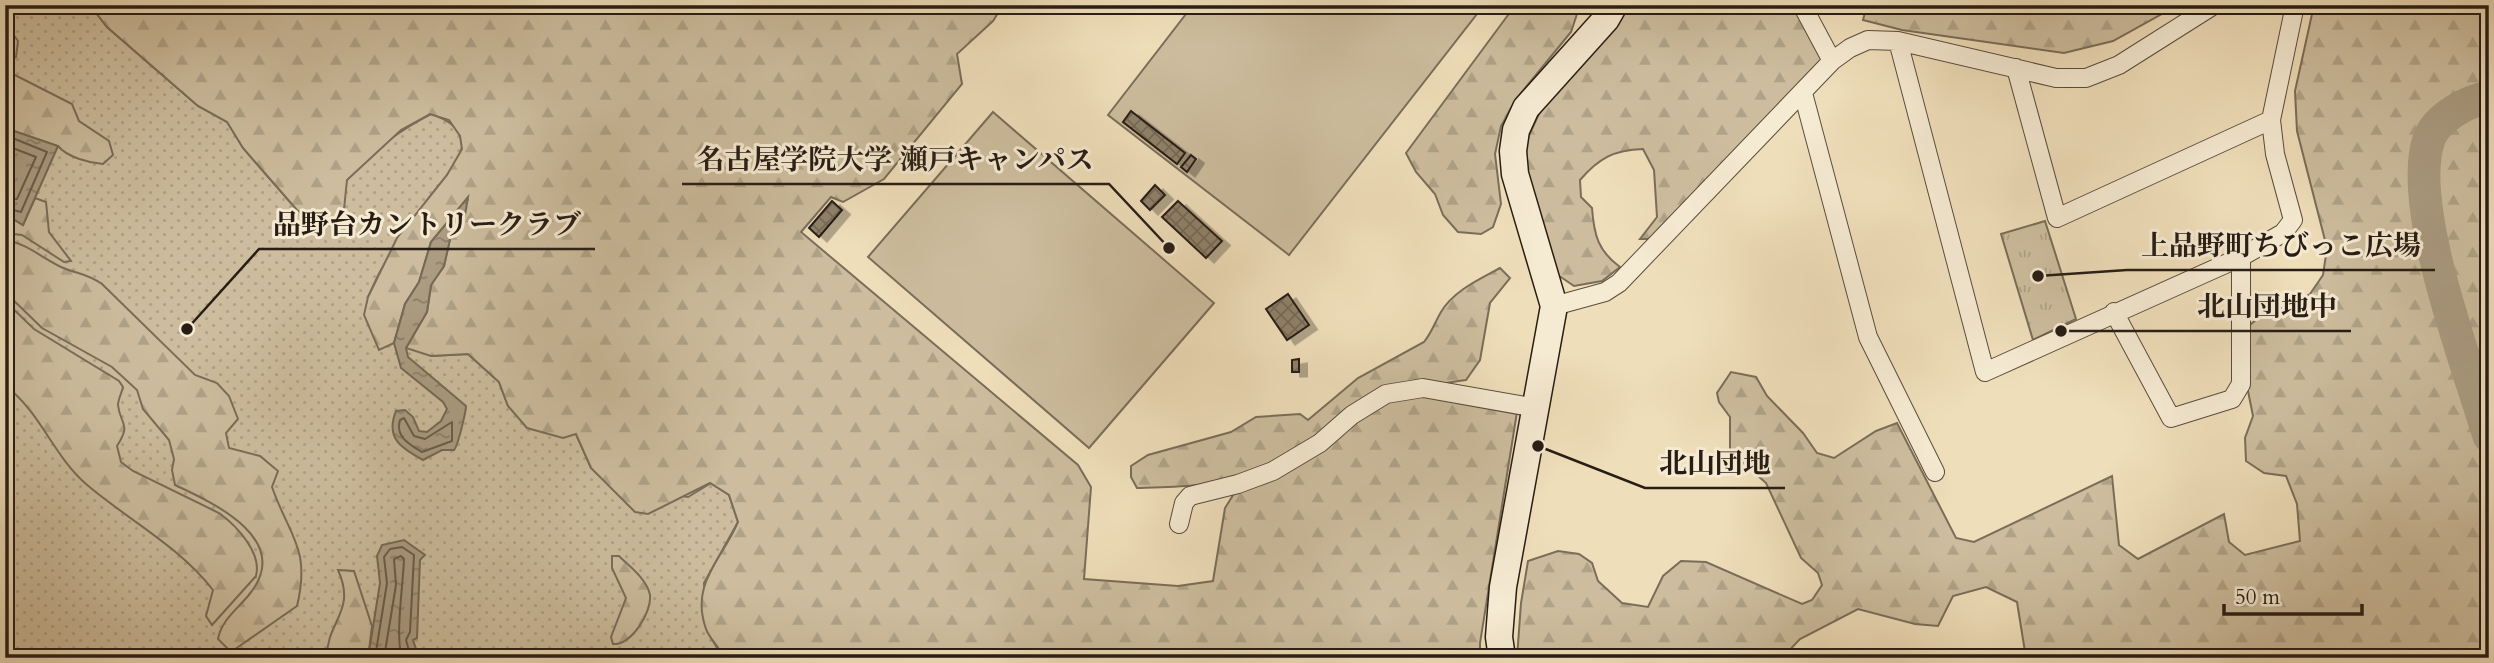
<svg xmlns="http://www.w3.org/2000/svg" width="2494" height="663" viewBox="0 0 2494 663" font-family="Cardo,'Noto Serif JP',serif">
<defs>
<pattern id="grass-dots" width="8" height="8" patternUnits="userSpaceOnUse" patternTransform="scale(1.75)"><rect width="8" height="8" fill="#cdbd9e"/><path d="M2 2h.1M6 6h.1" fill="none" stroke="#b0a287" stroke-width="1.8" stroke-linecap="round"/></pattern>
<pattern id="forest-firs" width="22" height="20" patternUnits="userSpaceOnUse" patternTransform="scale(1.75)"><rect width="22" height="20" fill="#cdbd9e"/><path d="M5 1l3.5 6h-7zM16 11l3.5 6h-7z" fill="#b0a287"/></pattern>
<pattern id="park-tufts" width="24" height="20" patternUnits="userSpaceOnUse" patternTransform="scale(1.75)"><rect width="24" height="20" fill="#cdbd9e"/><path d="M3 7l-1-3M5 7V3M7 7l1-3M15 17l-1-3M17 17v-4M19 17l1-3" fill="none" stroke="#b0a287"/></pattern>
<pattern id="water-ripples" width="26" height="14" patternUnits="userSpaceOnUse" patternTransform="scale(1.75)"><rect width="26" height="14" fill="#ab9c82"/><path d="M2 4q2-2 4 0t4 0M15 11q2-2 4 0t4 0" fill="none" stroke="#8b7f69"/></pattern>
<pattern id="building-cross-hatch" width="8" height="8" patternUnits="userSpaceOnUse" patternTransform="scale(1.75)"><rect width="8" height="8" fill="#8f816a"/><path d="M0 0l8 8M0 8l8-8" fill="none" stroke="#756956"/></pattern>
<filter id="shadow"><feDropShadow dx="8" dy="4.5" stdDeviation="0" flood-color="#0004"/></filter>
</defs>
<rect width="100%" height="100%" fill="#efdeba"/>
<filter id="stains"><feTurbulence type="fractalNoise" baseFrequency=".00286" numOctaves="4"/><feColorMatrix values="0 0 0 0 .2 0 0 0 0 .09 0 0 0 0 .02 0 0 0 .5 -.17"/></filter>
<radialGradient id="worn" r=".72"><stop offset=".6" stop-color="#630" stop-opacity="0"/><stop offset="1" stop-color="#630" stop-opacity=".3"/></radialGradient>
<!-- grass -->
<path fill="url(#grass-dots)" stroke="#7a6d59" stroke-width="2" d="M5,5H90L107,27L198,106L227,121L243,148L297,210L343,219C343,207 341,191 347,180C360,157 407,126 431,114C446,119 462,127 462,146C461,156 450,171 444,179C413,217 387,252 368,297L400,320L431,356L468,354L499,382L508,406L576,434L591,468L610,485L688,497L711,483L729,495L738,522L704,583L707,631L723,658H5Z"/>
<!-- forest -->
<path fill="url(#forest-firs)" stroke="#7a6d59" stroke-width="2" d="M90,5H1003L993,21L957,54L962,84L884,179L843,202L831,197L801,232L1078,465L1091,487L1084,579L1178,586L1213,581L1225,508L1235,492L1384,403L1420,396L1517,412L1480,643V658H723C720,646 710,640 706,629C690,584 721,561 738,522L729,495L710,483L648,514L635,512L591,468L576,434L563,438L527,428L508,406L499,382L468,354L431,356L406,348L427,312L431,285L444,266L451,235L468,199L431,242L419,282L405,304L394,343L379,350L364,315L368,297L397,238L447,175L462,149L460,136L449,120L430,114L401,130L347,180L343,219L322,228L297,210L243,148L227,122L198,106L107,27Z
M1508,5H1580L1571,32L1517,98L1501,126L1495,154L1501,204L1493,227L1481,234L1458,232L1443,215L1435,194L1416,172L1406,153L1511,11Z
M1626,5H1793L1823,61L1649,239H1640L1657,217L1654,170L1643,149C1614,150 1599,158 1580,180L1581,197L1592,208C1594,235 1598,251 1620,267L1602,281L1574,286L1552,271L1525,172L1526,142L1544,103Z
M1867,5H2178L2113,41L2064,53L1902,30L1863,20Z
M2314,5H2489V658H2026L2017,602L1986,587L1953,596L1938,626L1915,624L1858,609L1800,639L1782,658H1517L1521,603L1528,561L1558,551L1579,554L1592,563L1598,581L1622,603L1648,607L1663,576L1681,561L1706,562L1802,604L1812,600L1822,585L1818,573L1801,558L1766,483L1730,451V417L1719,402L1717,393L1731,372L1756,377L1767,396L1803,433L1817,453L1834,458L1876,431L1897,423L1956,538L1974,542L2112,476L2119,545L2138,559L2224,514L2229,542L2245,555L2300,541L2297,504L2286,476L2264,473L2246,461L2245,438L2253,416L2247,386L2250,325L2266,311L2287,307L2310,294L2323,275L2327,248L2297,131L2295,91Z
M5,23L18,41L16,57L8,61L5,60Z
M5,70L72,104L79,121L109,141L113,155L103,164C89,163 67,157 58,146L5,128Z
M35,198L46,202L49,232L71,261L64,262L22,235L5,233V214L23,225Z
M5,240C26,243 42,258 61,267C77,274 86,273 102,284L195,375L217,383L229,396L238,419L226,433L229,448L260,456L278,471L272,487C289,536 311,548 297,606L231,652L218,639C221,621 237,609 248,596C295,541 216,504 175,485L172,470L174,459L169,440L143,409L137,390L112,367L42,328L5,292Z
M1500,268L1510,278L1490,303L1480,360L1466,380C1426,384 1366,407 1331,427C1301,443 1275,465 1242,476C1208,487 1172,487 1137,488L1131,477V466L1148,455L1231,432L1256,417L1300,414L1308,420L1358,378L1424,342C1432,332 1435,322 1441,312C1453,291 1480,279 1500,268Z
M5,301L34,329L119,381L123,387C122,392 118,400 118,405C120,425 132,423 117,446L121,462L133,471L219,513C237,526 262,553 256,576L212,625L206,616L213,590C179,546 128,520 86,484C56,458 42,418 13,392L5,397Z
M612,556H619C629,566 647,579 650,595C652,612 631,646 613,644L611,637L626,598L612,568Z
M338,570L354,571L372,626L368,658H327C326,621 357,612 338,570Z"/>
<!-- park -->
<path fill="url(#park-tufts)" stroke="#7a6d59" stroke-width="2" d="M2045,221L2076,319L2033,340L2001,234Z"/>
<!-- garden -->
<path fill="#cdbd9e" stroke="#7a6d59" stroke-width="2" d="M1193,5H1484L1289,255L1108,115Z
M993,112L1214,303L1089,448L868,257Z"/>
<!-- water -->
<path fill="url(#water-ripples)" stroke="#766956" stroke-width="2" d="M5,128L58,146L23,225L5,214Z
M468,197L465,215L451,235L444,266L431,285L427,312L406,348L408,357L466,406C466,411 458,446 454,450H442L423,460C401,448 385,438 396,411L405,410L413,417L419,431L427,432L441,421L447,409L443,402L401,368L394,343L405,304L419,282L431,242Z
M404,540L425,555L420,560L417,638L413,640L419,658H368L380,583L377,556L382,545Z"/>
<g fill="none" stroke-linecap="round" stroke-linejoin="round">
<!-- shore -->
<path stroke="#695c4b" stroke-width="2" d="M5,135L47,152L21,212L5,208
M5,145L36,157L17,199H5
M404,418L414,436L425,439L452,422V441L422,452C409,444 395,437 400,420Z
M375,658L387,583L384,557L390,549L402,547L414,555L410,632L406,640L411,658
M384,658L396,585L394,559L401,556L404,559C403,586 395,636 402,658"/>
<!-- river -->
<path stroke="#ab9c82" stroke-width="33" d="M2489,97C2468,101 2437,117 2429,139C2406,205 2468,366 2489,436"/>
</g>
<!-- building -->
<path fill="url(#building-cross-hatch)" stroke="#271d14" stroke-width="2" filter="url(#shadow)" d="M1131,111L1185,153L1177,164L1123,122Z
M1191,155L1196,159L1187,172L1181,167Z
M1155,185L1165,195L1150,210L1141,201Z
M832,201L842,210L819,237L809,228Z
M1178,201L1222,241L1206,258L1162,217Z
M1288,294L1309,325L1287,340L1266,309Z
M1299,359V372H1292V360Z"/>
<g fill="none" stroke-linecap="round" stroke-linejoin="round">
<!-- street casing -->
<g stroke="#594d3e" stroke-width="20">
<path id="street" d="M1802,5L1832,61
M1898,41L1985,372L2241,257L2283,233L2293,220L2275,154L2271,120L2295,5
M2016,68L2057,218L2271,120
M1803,93L1868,337L1935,472
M1554,306L1605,292L1619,283L1832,61L1850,48L1868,40L1898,41L2056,78H2086L2119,65L2214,5
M2114,312L2171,418L2232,399L2241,384V257
M1179,524L1184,503L1190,496L1238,484L1273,471L1320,443L1352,415L1386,394L1423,388L1536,408"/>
</g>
<!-- secondary casing -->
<g stroke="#271d14" stroke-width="29">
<path id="secondary" d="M1502,658L1499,637L1503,587L1554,306L1515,174L1513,151L1516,130L1526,108L1606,19L1614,5"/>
</g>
<!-- street -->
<use href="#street" stroke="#f5ead2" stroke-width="18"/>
<!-- secondary -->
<use href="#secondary" stroke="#f5ead2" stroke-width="26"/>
</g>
<!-- callouts -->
<path fill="none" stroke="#271d14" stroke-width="2.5" d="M1169 248L1109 184H682M187 329L259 249H595M2038 276L2127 270H2435M2061 331L2183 331H2351M1538 446L1645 488H1785"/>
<g fill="#271d14" stroke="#f5ead2" stroke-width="2.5">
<circle cx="1169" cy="248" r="7"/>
<circle cx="187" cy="329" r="7"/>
<circle cx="2038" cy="276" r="7"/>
<circle cx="2061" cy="331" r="7"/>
<circle cx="1538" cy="446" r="7"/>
</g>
<g font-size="28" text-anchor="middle" font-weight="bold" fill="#271d14" stroke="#f5ead2" stroke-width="6" stroke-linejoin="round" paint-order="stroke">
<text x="895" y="169">名古屋学院大学 瀬戸キャンパス</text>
<text x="427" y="234">品野台カントリークラブ</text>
<text x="2281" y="255">上品野町ちびっこ広場</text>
<text x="2267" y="316">北山団地中</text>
<text x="1715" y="473">北山団地</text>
</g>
<!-- margin -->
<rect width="2494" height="663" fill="none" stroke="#efdeba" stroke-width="28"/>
<rect x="7" y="7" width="2480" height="649" fill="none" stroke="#271d14" stroke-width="3.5"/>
<rect x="14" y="14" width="2466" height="635" fill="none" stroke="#271d14" stroke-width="2"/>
<!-- scale -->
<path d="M2224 604v10h138v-10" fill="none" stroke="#271d14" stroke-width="3.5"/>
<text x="2235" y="604" font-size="21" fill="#271d14" stroke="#f5ead2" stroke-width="5" paint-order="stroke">50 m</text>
<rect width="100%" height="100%" filter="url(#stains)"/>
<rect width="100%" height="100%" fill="url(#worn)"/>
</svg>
